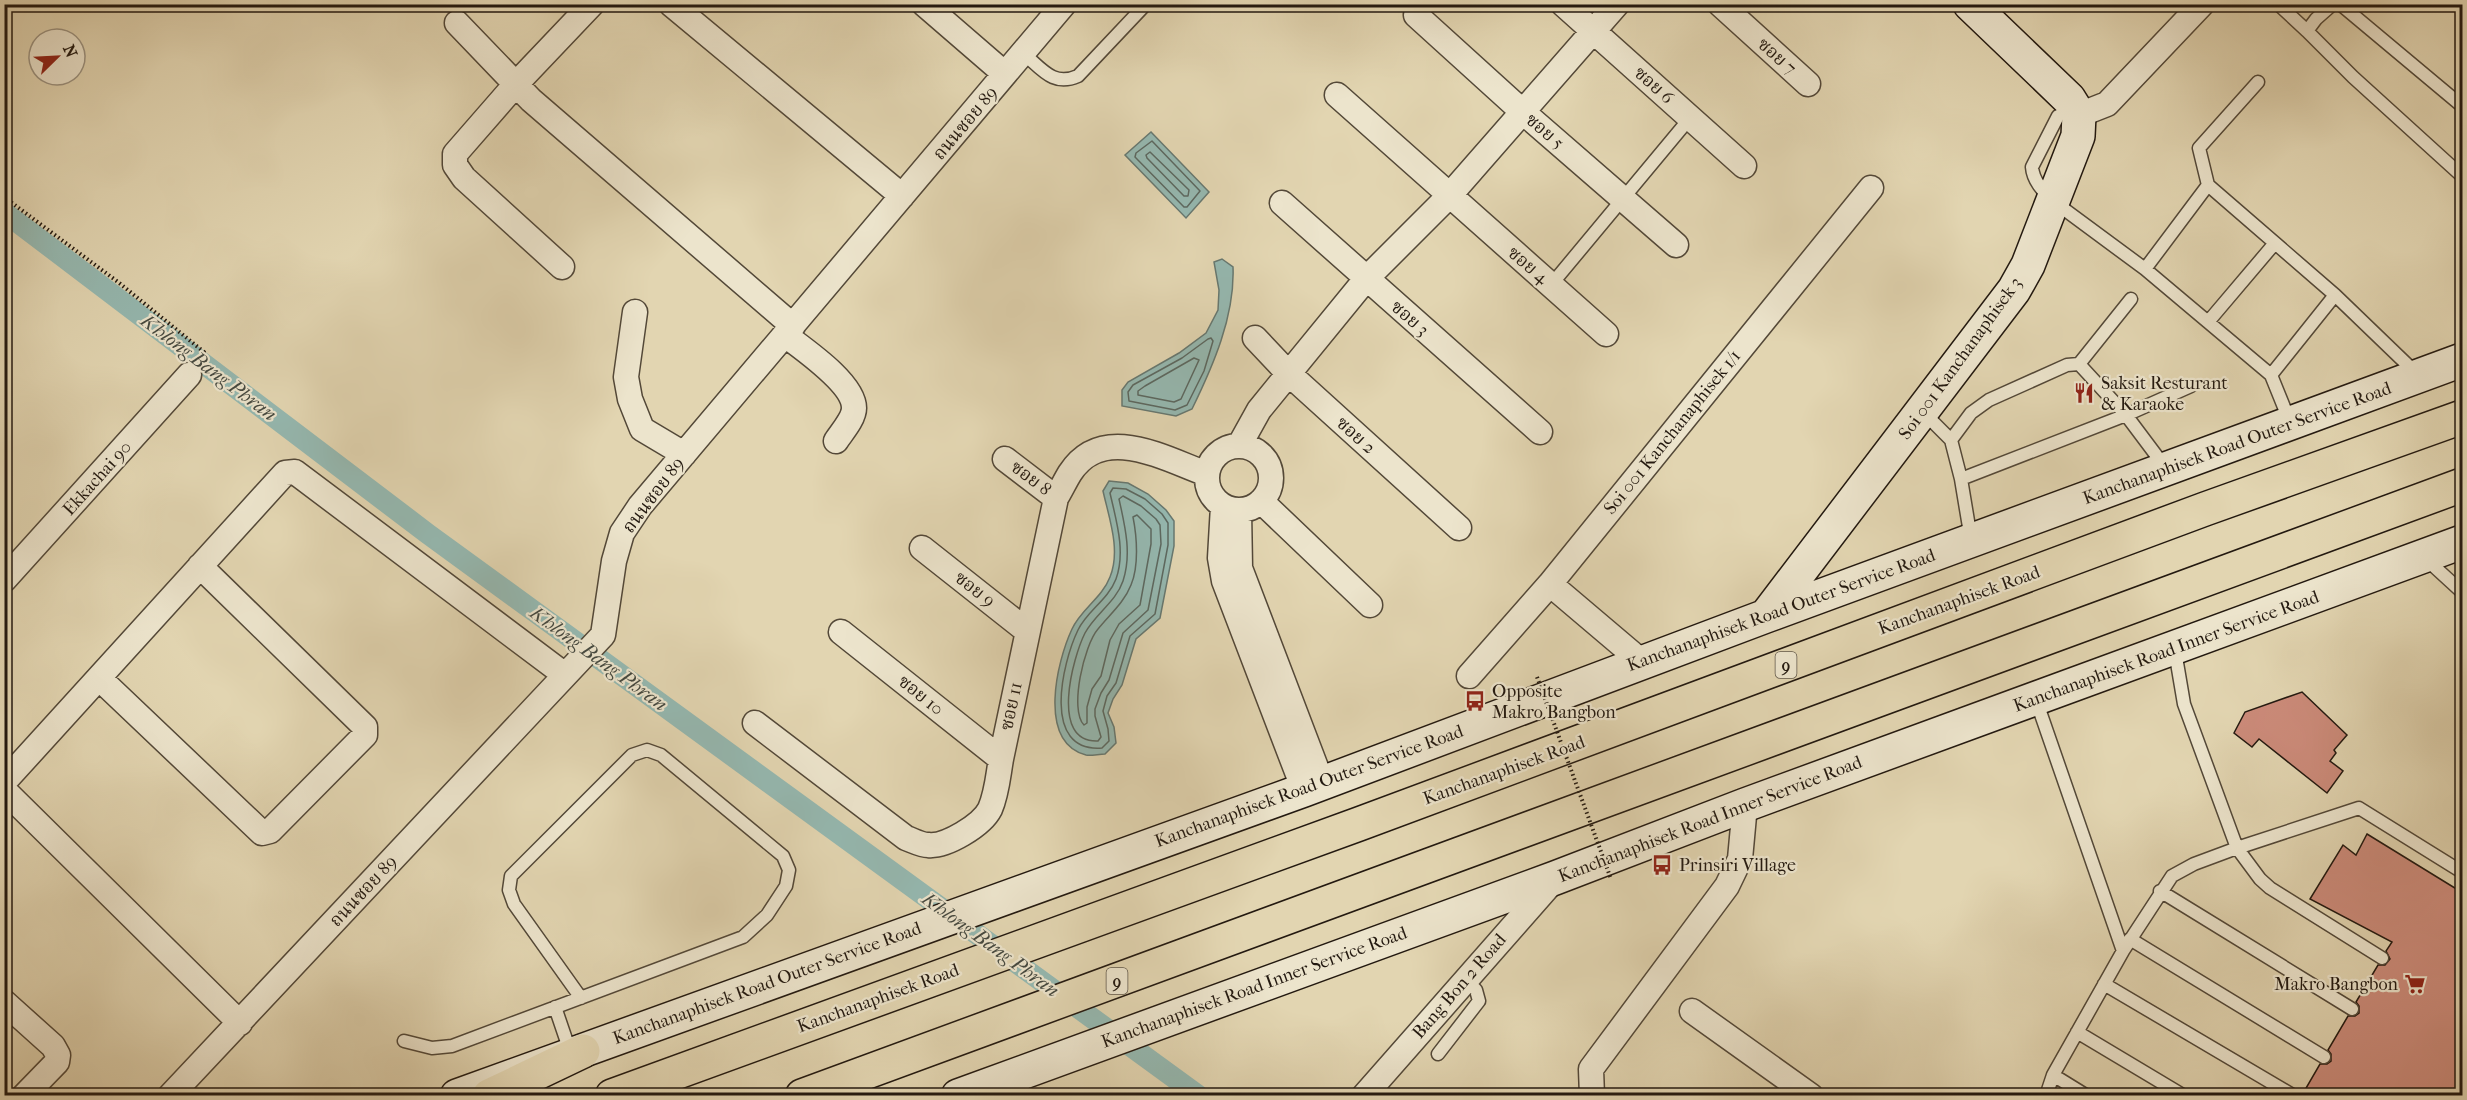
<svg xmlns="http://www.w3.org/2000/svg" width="2467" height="1100" viewBox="0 0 2467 1100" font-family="'IM FELL French Canon','Noto Serif Thai',serif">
<rect width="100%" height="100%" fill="#e2d5b1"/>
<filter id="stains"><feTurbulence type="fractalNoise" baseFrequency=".00333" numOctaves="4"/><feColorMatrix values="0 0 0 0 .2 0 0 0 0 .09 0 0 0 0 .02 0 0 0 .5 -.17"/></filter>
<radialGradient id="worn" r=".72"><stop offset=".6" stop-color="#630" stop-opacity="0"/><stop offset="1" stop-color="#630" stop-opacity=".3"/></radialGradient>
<!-- water -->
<path fill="#95b8b0" stroke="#677870" stroke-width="1.5" d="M1151,132L1209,192L1186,218L1125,155Z
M1222,259L1233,267C1235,316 1213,366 1192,409L1176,416L1122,406V390L1128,382L1179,353L1206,333L1218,310L1219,290L1214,262Z
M1109,481L1128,483L1148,494L1166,510L1174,521V546L1160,618L1136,639L1122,685L1113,699L1108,713L1114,727L1116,743L1105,754C1099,754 1091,756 1086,755C1037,742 1057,661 1072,629C1081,609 1102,598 1110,577C1121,550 1109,518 1103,491Z"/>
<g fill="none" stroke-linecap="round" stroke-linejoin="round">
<!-- shore -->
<path stroke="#5c6860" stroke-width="1.5" d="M1152,141L1200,191L1187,207H1184L1135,157L1136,153Z
M1150,152L1189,190L1188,196H1184L1147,158L1146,155Z
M1208,339L1211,338L1213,341L1204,371L1187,405L1175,410L1129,401L1128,392L1133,385L1182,358Z
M1194,358L1199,360L1181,399L1174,402L1138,395V391L1145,386Z
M1113,488L1126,489L1145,499L1162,514L1168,523V545L1155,614L1130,636L1116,683L1107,696L1103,711L1108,729L1109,741L1102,748C1041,753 1062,663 1078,630C1087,611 1108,600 1116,579C1126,551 1116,520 1110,493Z
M1123,496L1141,506L1156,519L1160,525L1161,544L1148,610L1123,633L1109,680L1101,693L1095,709V716L1101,737L1098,741C1049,743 1073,657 1085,633C1095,614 1116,602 1123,581C1132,554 1125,526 1119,499Z
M1137,515L1151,529V544L1140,605L1119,624L1110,640L1101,676L1092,689L1087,707V723L1084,725C1069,710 1084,645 1098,629C1109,615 1124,603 1131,585C1139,566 1137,537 1133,517Z"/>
<!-- canal -->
<path stroke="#95b8b0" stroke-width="21" d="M4,212L428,534L1199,1096"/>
</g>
<!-- building -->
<path fill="#cc8b7a" stroke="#231910" stroke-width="1.5" d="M2302,692L2347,735L2334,750L2336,753L2330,761L2343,771L2327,793L2259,739L2252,747L2234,733L2245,712Z
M2367,834L2463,893V1095H2302L2320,1064H2327L2331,1061V1054L2328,1050L2348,1016H2355L2359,1013V1006L2356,1002L2378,965H2385L2390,959L2386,951L2392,942L2310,899L2343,845L2356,855Z"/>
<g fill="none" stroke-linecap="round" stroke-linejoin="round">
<!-- lane casing -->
<g stroke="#534838" stroke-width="15">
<path id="lane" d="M2278,4L2307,31
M2333,4L2316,19L2307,31L2353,77L2462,176
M2340,4L2462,106
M1023,53C1042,69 1053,87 1078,76L1146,4
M2058,116L2032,167C2033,181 2043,191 2053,201L2145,269L2271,375L2335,295
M2208,185L2199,148L2258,82
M2145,269L2208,185L2335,295L2417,374
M1551,285L1690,118
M2208,322L2275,243
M2079,364L2126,415L2165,467
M2271,375L2290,422
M1923,412L1951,440
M1961,479L2126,415L2191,386
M1971,539L1961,479L1951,440L1971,413L1989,400L2067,365L2079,364L2131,299
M2426,559L2462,592
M2175,651L2184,704L2237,848L2260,879L2270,888L2382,958
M2036,700L2123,951
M2160,891L2352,1009
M2130,939L2324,1057
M2104,984L2294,1096
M555,1007L571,1054
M2077,1032L2184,1096
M404,1041L432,1048L452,1046L743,937L767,915L786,886L789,870L783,856L661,755L647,750L632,755L511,876L509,890L514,904L581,998
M1438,1054L1479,1001L1476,990L1465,979
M2046,1096L2053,1075
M2087,1096L2053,1075L2123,951L2172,876L2194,864L2237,848L2359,808L2462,872"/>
</g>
<!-- street casing -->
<g stroke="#534838" stroke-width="27">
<path id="street" d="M671,4L902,196
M924,4L1005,74
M1563,4L1744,166
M1720,4L1808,84
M1416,15L1524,113L1676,245
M457,23L531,100L793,326
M1337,95L1606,334
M2079,115L2107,104L2202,4
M1282,203L1540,432
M562,267L464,178L455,165V154L516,84L592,4
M635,312L626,377L630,399L642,429L684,454
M785,335C803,349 854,383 854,408C854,419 841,433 836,441
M1255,338L1288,373L1459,528
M1239,446L1259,410L1366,279L1449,196L1617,4
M1207 478a32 32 0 1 1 64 0a32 32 0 1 1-64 0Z
M1005,459L1056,498
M1261,501L1370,605
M1223,506L1220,558L1224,581L1304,790
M1239,510L1240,568L1322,783
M922,548L1027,631
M4,580L189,375
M841,632L1001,759
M1642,662L1550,584L1871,188
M1469,676L1550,584
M99,678L262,833L270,831L365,735V727L200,566
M755,723L906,838C912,840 921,845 928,845C946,847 982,825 990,809C997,793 998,776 1001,759L1056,498C1061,490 1065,481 1070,473C1103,422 1165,459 1207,474
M4,782L285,473L295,472L565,675
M4,790L240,1023
M4,1002L53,1046L58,1055L57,1062L24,1096
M1692,1011L1811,1096
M170,1096L603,635L614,561L622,533L640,506L1064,4
M1364,1096L1553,881
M1592,1096L1591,1069L1727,886L1740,859L1745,805"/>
</g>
<!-- secondary casing -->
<g stroke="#231910" stroke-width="36">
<path id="secondary" d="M1766,616L2014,290L2028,265L2078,136L2079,115L2069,99L1970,4
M457,1096L1304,790L1766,616L2462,360
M958,1096L1555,878L1745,805L2462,542"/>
</g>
<!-- highway casing -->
<g stroke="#231910" stroke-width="36">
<path id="highway" d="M489,1096L583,1051
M612,1096L1359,824L2205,509L2462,417
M802,1096L2462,485"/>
</g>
<!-- path -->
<path stroke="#231910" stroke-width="4" stroke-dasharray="1.5 3" stroke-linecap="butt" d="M4,197L118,282L204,352L200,358"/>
<!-- lane -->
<use href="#lane" stroke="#ece4cc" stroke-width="12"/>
<!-- street -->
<use href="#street" stroke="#ece4cc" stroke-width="24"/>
<!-- secondary -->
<use href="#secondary" stroke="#ece4cc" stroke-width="33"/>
<!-- highway -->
<use href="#highway" stroke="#e2d5b1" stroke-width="33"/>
<!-- path-bridge -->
<path stroke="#231910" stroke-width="4" stroke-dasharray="1.5 3" stroke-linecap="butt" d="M1537,677L1611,879"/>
</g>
<!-- icons -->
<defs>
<g id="restaurant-bare" transform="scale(1.62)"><path d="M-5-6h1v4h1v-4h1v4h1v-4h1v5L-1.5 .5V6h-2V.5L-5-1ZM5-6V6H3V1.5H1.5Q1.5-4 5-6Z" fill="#8f2418" stroke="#ece4cc" stroke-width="2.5" paint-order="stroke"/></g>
<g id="bus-bare" transform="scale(1.62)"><path d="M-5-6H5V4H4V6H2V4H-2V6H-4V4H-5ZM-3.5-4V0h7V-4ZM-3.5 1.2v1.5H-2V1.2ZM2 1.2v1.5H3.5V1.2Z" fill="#8f2418" stroke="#ece4cc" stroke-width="2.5" paint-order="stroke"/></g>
<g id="supermarket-bare" transform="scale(1.62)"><path d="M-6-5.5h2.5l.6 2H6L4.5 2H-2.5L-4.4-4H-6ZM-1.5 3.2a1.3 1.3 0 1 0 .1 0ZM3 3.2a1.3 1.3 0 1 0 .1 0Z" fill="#8f2418" stroke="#ece4cc" stroke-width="2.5" paint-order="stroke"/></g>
</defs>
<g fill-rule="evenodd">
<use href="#restaurant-bare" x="2084" y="393"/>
<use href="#bus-bare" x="1475" y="701"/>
<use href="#bus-bare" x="1662" y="865"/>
<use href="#supermarket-bare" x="2415" y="984"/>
</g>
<g text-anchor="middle" stroke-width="4.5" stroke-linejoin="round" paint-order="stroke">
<!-- shield labels -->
<g fill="#ece4cc" stroke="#5f5648" stroke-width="1.5">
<rect x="1775.5" y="652" width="21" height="26" rx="4.5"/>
<rect x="1106.5" y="968" width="21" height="26" rx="4.5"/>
</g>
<g font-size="16" font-weight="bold" fill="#231910">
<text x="1786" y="671">9</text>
<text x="1117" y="987">9</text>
</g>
<!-- street labels -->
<g font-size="18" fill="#231910" stroke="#ece4cc">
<text transform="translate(1777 56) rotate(42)" y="6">ซอย 7</text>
<text transform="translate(1654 85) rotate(42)" y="6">ซอย 6</text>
<text transform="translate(965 123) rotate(-50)" y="6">ถนนซอย 89</text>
<text transform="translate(1545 131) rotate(41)" y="6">ซอย 5</text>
<text transform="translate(1528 265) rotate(41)" y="6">ซอย 4</text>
<text transform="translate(1410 318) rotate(41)" y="6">ซอย 3</text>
<text transform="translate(1960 358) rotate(-54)" y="6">Soi 001 Kanchanaphisek 3</text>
<text transform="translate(1672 432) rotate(-51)" y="6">Soi 001 Kanchanaphisek 1/1</text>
<text transform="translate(1356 435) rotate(42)" y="6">ซอย 2</text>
<text transform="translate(2237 443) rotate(-20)" y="6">Kanchanaphisek Road Outer Service Road</text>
<text transform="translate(97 478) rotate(-48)" y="6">Ekkachai 90</text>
<text transform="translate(1031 478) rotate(37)" y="6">ซอย 8</text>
<text transform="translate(653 495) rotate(-53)" y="6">ถนนซอย 89</text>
<text transform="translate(975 589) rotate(38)" y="6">ซอย 9</text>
<text transform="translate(1959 600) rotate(-20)" y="6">Kanchanaphisek Road</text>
<text transform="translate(1781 610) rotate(-20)" y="6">Kanchanaphisek Road Outer Service Road</text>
<text transform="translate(2166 651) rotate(-20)" y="6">Kanchanaphisek Road Inner Service Road</text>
<text transform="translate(921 695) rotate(39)" y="6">ซอย 10</text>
<text transform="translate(1011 706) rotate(-78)" y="6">ซอย 11</text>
<text transform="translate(1504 770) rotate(-20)" y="6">Kanchanaphisek Road</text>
<text transform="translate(1309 786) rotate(-20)" y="6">Kanchanaphisek Road Outer Service Road</text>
<text transform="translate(1710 819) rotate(-21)" y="6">Kanchanaphisek Road Inner Service Road</text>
<text transform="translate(363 891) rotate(-47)" y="6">ถนนซอย 89</text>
<text transform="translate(767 983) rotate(-20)" y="6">Kanchanaphisek Road Outer Service Road</text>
<text transform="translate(1459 986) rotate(-49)" y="6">Bang Bon 2 Road</text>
<text transform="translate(1254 987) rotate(-20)" y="6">Kanchanaphisek Road Inner Service Road</text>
<text transform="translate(878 998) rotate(-20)" y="6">Kanchanaphisek Road</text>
</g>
<!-- poi labels -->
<g font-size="18" fill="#231910" stroke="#ece4cc" text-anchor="start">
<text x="2101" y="389">Saksit Resturant<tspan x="2101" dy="21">&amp; Karaoke</tspan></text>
<text x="1492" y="697">Opposite<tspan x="1492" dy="21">Makro Bangbon</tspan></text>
<text x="1679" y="871">Prinsiri Village</text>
<text x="2398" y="990" text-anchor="end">Makro Bangbon</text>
</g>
<!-- water labels -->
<g font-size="20" font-style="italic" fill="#454940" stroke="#ece4cc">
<text transform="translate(209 367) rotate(37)" y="7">Khlong Bang Phran</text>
<text transform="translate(599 658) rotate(36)" y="7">Khlong Bang Phran</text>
<text transform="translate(991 944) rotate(36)" y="7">Khlong Bang Phran</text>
</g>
</g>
<!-- margin -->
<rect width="2467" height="1100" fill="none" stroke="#e2d5b1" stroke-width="24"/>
<rect x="6" y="6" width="2455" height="1088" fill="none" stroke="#231910" stroke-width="3"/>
<rect x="12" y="12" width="2443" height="1076" fill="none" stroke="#231910" stroke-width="1.5"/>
<!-- north arrow -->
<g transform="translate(57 57) rotate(66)"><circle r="28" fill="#ece4cc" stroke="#9c9381" stroke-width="1.5"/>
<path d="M0-4.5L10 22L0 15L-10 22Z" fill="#8f2418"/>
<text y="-9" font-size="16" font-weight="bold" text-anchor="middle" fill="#231910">N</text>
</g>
<rect width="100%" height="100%" filter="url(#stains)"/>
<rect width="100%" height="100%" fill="url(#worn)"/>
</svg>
